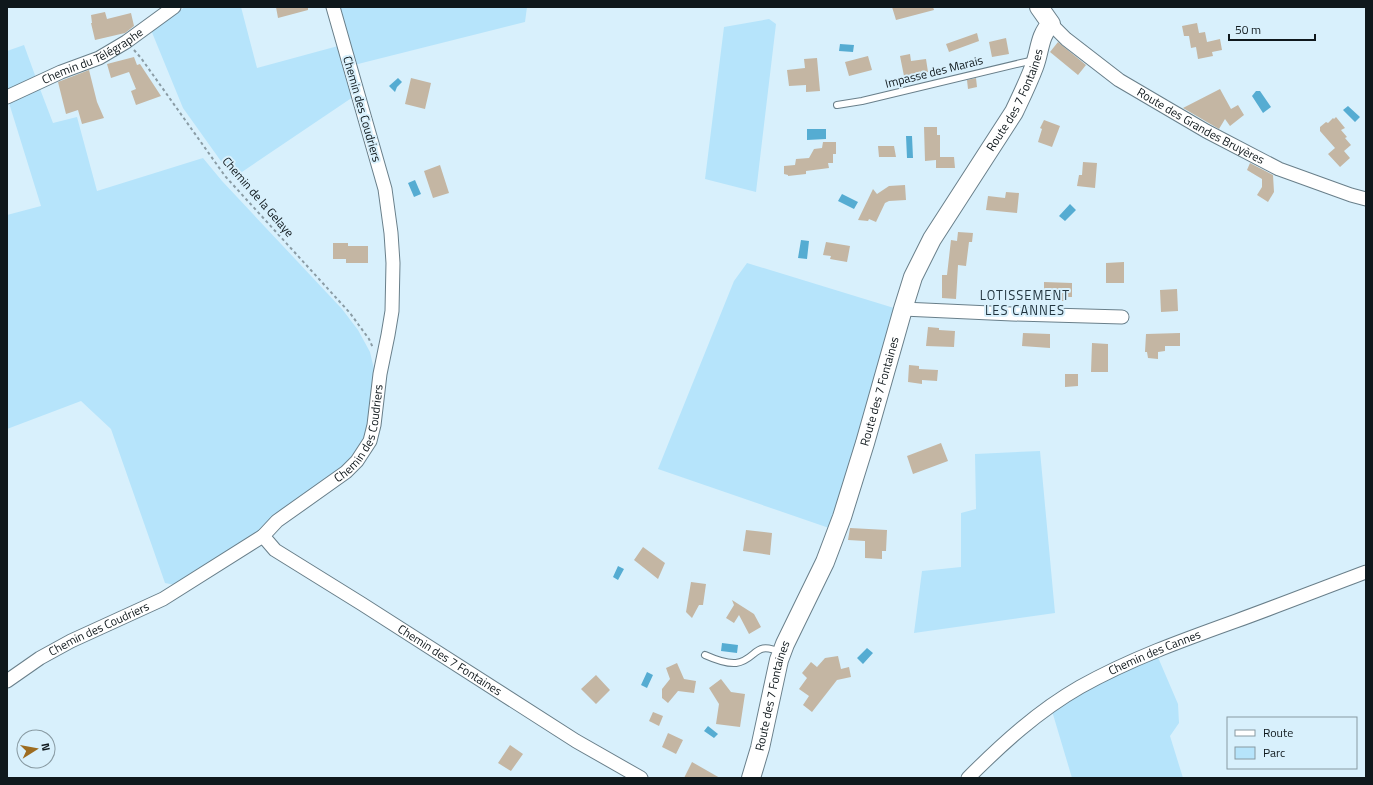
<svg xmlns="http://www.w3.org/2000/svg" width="1373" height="785" viewBox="0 0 1373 785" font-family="'Titillium Web',sans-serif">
<rect width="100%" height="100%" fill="#d8f0fc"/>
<!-- green -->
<path fill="#b6e4fb" d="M185,7H241L257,68L338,46L353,97L233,178L183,108L151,30Z
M339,7H527L525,22L354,65Z
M769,19L776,24L756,192L705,179L724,27Z
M24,45L36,78L7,91V51Z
M40,89L53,123L77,117L97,191L203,158L222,181L342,309L358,330L370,352L374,369L375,387L368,427L363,441L355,455L341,470L262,529L175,585L165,583L111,429L81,401L7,429V215L41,206L9,103Z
M747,263L894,308L840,499L829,528L658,469L734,281Z
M1040,451L1055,613L914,633L922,571L961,567V513L976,509L975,454Z
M1157,655L1178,704L1179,723L1170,736L1183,778H1072L1052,711L1081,690Z"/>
<!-- water -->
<path fill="#55acd2" d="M840,44L854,45L853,52L839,51Z
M398,78L402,82L397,87L395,92L389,86Z
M1256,91H1260L1271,107L1263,113L1252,96Z
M1348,106L1360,117L1355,122L1343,110Z
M807,129H826V139L807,140Z
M906,136H912L913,158H907Z
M415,180L421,194L414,197L408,183Z
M842,194L858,202L854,209L838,201Z
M1070,204L1076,210L1065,221L1059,216Z
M801,240L809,241L807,259L798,258Z
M618,566L624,569L618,580L613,577Z
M722,643L738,645L737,653L721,651Z
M867,648L873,653L863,664L857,658Z
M647,672L653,675L647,688L641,685Z
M708,726L718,734L714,738L704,731Z"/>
<!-- building -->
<path fill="#c4b6a3" d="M276,7H308V10L278,18Z
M892,7H933L934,10L896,20Z
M105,12L107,19L131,13L134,26L125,33L95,40L91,23H92L91,15Z
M1197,23L1199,33L1205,32L1207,42L1220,39L1222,50L1212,52L1213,56L1198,59L1196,47L1191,48L1189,36H1184L1182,26Z
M977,33L979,41L949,52L946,44Z
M1006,38L1009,54L992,57L989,42Z
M1058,42L1086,65L1078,75L1050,52Z
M910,54L911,61L926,59L928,72L904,76L900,56Z
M868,56L872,70L849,76L845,62Z
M134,57L137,65L140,64L161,96L136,105L131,91L136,89L129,72L111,78L107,64Z
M817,58L820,91L806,92V85L789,86L787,70L805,68L804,59Z
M89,70L97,102L104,118L82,124L78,110L66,114L58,82Z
M411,78L431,83L425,109L405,104Z
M976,78L977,87L968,89L967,80Z
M1220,89L1231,109L1238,105L1244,115L1230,126L1225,119L1219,129L1183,108Z
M1336,117L1345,128L1341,130L1347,137L1345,138L1351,145L1344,151L1350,158L1340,167L1328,154L1335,148L1320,131V127L1326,122L1328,123L1333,118L1334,119Z
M1044,120L1060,126L1052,147L1038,142L1042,129L1040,128Z
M924,127H937V135H940V157H954L955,168H936V160L925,161Z
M823,142H836V154H833V163H828L829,168L806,171V174L788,176V175L784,174V166L795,165L796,159L809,158L814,149L822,148Z
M878,146H894L896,157H879Z
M1083,162L1097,163L1095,188L1077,186L1079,175H1082Z
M1250,163L1273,175L1274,192L1268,202L1257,195L1262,187V179L1247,170Z
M440,165L449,193L433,198L424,171Z
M905,185L906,200L889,201L885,203L876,222L869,219L868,221L858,220L873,189L877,194L889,186Z
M1006,192L1019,193L1017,213L986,210L988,196L1005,198Z
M958,232L973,233L972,242H969L966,266L958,265L956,299L942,298V275H947L951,240L957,241Z
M826,242L850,246L847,262L830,259L831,256L823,255Z
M333,243H348V246H368V263H346V259H333Z
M1124,262V283H1106V263Z
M1044,282L1072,283V297H1066V301H1044Z
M1177,289L1178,311L1161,312L1160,290Z
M928,327L939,328V330L955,331L954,347L926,346Z
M1023,333L1050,334V348L1022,346Z
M1180,333V346H1165V351L1158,352V359L1148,358L1147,352H1145L1146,334Z
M1092,343L1108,344V372H1091Z
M909,365L919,366V369L938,370L937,381L922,380V384L908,382Z
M1065,374H1078V386L1065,387Z
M941,443L948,461L913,474L907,456Z
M850,528L887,530L886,551H882V559L865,558V541L848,540Z
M746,530L772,533L770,555L743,551Z
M643,547L665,563L658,579L634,560Z
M691,582L706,584L703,605H699L692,618L686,612Z
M732,600L754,614L761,627L749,634L739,615L734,623L726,618L734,605Z
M838,656L841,669L849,667L851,677L837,680L812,712L803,705L809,696L799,689L807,678L802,673L811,662L817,667L825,658Z
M677,663L684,679L696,681L694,693L678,691L668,703L662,698V689L670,679L666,668Z
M596,675L610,690L596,704L581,689Z
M721,679L731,692L745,694L740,727L716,724L719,704L709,688Z
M653,712L663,716L659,726L649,721Z
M668,733L683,740L676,754L662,747Z
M510,745L523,754L511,771L498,763Z
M692,762L720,778H684Z"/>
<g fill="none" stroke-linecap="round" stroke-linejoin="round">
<!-- lane casing -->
<g stroke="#697f8a" stroke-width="8">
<path id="lane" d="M837,105L862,101L1021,63L1035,60
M705,655C714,659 726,664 736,663C757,660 754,639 781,653"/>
</g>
<!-- street casing -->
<g stroke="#697f8a" stroke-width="15">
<g id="street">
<path id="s1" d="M1051,24L1066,39L1119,80L1206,131L1279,169L1351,195L1366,199"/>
<path id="s2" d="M7,97L61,72L99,58L126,42L174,7"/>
<path d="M903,309L1012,314L1122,317"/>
<path id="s3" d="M263,536L275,550L362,604L576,741L641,778"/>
<path id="s4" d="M7,681L40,658L71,641L163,599L263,536L277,521L346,472L357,461L370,441L374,425L380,374L388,335L392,311L393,263L391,233L385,189L333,7"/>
<path id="s5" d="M968,778C1002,744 1038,711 1080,687C1130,659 1183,640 1236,621C1280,605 1323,588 1366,572"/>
</g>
</g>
<!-- secondary casing -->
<g stroke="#697f8a" stroke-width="20">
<g id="secondary">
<path id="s6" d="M751,778L760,748L779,660L785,644L825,562L842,517L865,443L903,309L913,277L932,239L1014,112C1021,97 1028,83 1034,67C1040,52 1039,35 1051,24L1039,7"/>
</g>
</g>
<!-- path -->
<path stroke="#8a9ca5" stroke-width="2" stroke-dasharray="3 3" stroke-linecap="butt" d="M134,50L141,58L225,176L350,313L369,339L373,348"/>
<!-- lane -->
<use href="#lane" stroke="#fff" stroke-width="6"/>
<!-- street -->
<use href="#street" stroke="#fff" stroke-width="13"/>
<!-- secondary -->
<use href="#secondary" stroke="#fff" stroke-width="18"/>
</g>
<g text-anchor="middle" stroke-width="4" stroke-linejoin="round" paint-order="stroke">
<!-- street labels -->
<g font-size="12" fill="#0f181c" stroke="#d8f0fc">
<text dy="4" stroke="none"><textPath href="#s2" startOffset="95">Chemin du Télégraphe</textPath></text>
<text transform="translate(934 72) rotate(-14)" y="4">Impasse des Marais</text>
<text dy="4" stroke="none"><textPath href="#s6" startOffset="733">Route des 7 Fontaines</textPath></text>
<text transform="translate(362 109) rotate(74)" y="4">Chemin des Coudriers</text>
<text dy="4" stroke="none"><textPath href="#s1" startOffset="182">Route des Grandes Bruyères</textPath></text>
<text transform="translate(258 197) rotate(49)" y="4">Chemin de la Gelaye</text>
<text dy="4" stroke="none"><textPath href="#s6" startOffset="409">Route des 7 Fontaines</textPath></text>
<text dy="4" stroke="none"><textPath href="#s4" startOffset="442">Chemin des Coudriers</textPath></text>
<text dy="4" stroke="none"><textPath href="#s4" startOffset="106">Chemin des Coudriers</textPath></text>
<text dy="4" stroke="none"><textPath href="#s5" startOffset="227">Chemin des Cannes</textPath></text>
<text dy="4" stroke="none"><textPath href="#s3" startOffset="225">Chemin des 7 Fontaines</textPath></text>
<text dy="4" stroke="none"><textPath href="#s6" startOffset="85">Route des 7 Fontaines</textPath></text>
</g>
<!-- neighbourhood labels -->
<g font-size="13" letter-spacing="1" fill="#22353f" stroke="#d8f0fc">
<text x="1025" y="300">LOTISSEMENT<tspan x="1025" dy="15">LES CANNES</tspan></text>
</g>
</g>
<!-- border -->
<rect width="1373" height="785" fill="none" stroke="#0f181c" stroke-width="16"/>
<!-- legend -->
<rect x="1227" y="717" width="130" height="52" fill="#d8f0fc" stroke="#889aa2"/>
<rect x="1235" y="730" width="20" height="6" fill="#ffffff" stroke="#889aa2"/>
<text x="1263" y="737" font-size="12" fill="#0f181c">Route</text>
<rect x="1235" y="747" width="20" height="12" fill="#b6e4fb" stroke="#889aa2"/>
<text x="1263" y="757" font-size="12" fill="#0f181c">Parc</text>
<!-- north arrow -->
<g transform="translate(36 749) rotate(79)"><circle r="19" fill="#d8f0fc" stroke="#889aa2"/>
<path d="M0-3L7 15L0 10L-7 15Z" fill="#9d6c20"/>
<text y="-6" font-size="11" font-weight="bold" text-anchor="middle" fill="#0f181c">N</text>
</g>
<!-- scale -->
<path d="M1229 34v6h86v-6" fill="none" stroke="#0f181c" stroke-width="2"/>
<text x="1235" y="34" font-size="12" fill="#0f181c" stroke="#d8f0fc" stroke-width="3" paint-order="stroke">50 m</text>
</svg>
